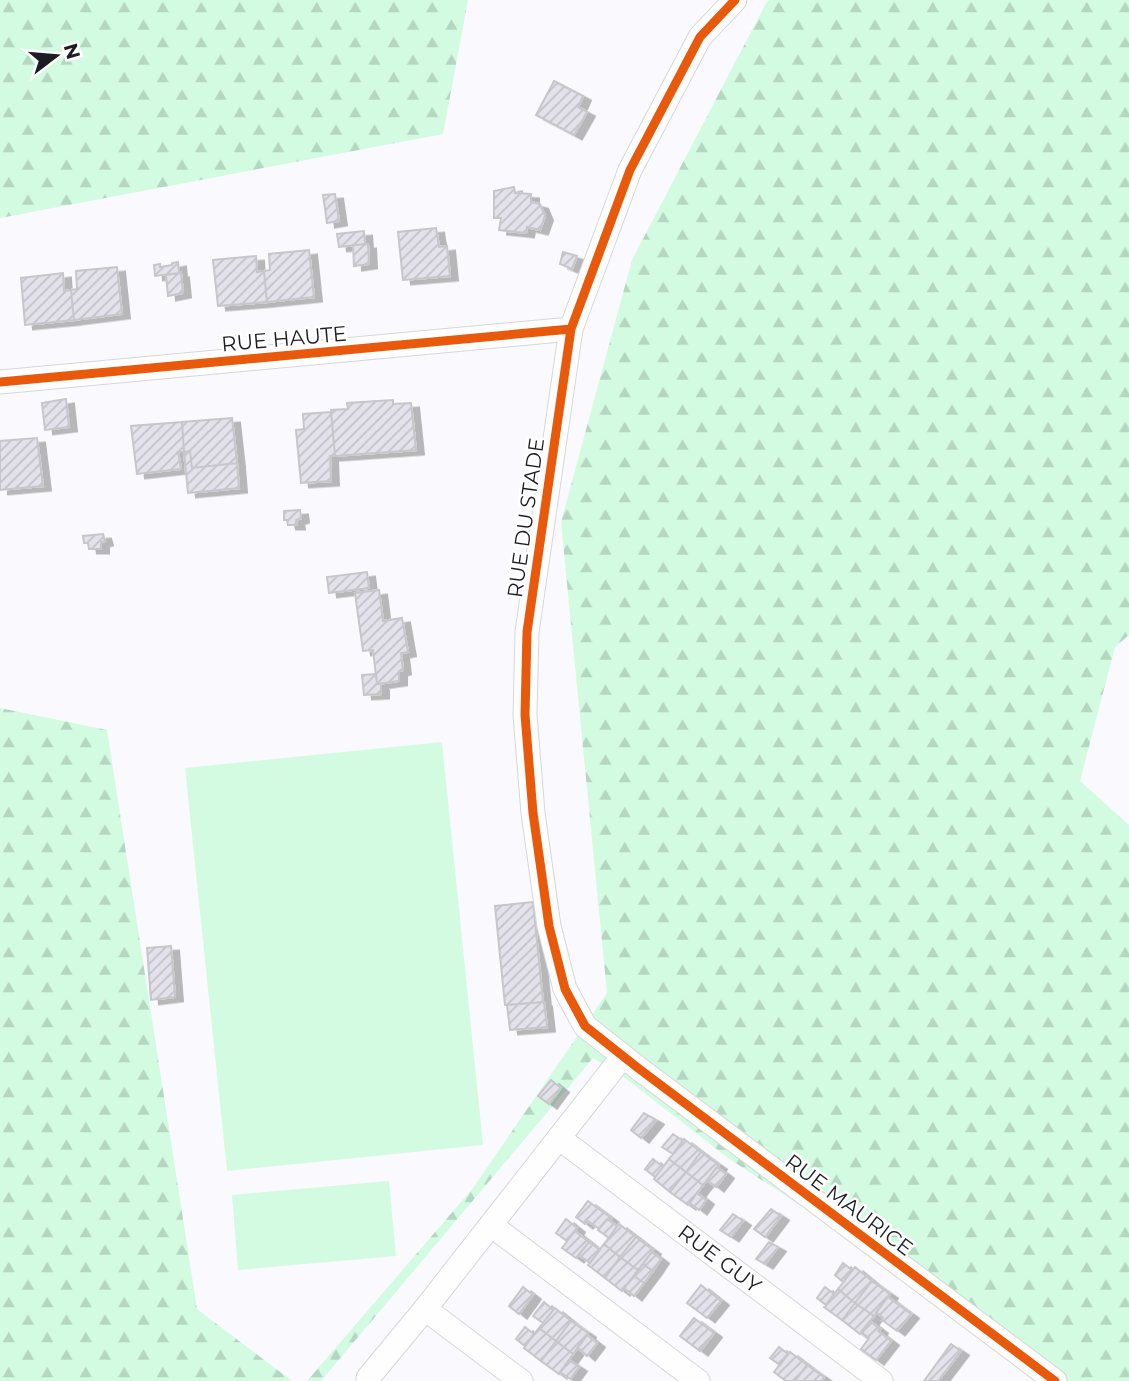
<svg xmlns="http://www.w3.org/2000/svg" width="1129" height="1381" viewBox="0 0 1129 1381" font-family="Montserrat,sans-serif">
<defs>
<pattern id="forest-firs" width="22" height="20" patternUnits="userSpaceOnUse" patternTransform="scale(1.75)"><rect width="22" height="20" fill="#d3fbe1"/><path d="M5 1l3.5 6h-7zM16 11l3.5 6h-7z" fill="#b5d7c1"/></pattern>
<pattern id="building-hatch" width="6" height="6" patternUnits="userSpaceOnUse" patternTransform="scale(1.75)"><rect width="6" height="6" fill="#e3e2ea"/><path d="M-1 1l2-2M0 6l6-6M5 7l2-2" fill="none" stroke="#c2c1c8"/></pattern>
<filter id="shadow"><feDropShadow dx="8" dy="4.5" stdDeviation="0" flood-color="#0004"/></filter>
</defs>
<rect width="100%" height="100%" fill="#faf9fd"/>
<!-- forest -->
<path fill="url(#forest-firs)" d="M0,0H468L443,134L0,218Z
M769,0H1129V635L1115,647L1080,781L1129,825V1381H1067L728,1158L629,1081L593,1058L321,1381H307L473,1188L607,993L561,522L632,260L765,5Z
M0,708L107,730L197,1309L292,1381H0Z"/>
<!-- park -->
<path fill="#d3fbe1" d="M442,742L483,1145L227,1171L185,768Z
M389,1181L396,1256L238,1270L232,1195Z"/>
<!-- building -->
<path fill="url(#building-hatch)" stroke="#c7c6cb" stroke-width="2" filter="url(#shadow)" d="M554,81L583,96L578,107L587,112L574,135L536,115Z
M514,187L515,193L531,194V202L540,204L545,216L540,230L527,227L526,233L499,230L501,218H494V191Z
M335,194L339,221L327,223L323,195Z
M436,228L439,247L447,246L450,276L403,280L398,232Z
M364,231L365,244L339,247L337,234Z
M368,244L369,264L354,266L353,245Z
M309,250L314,297L267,302L264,271L270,270L269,254Z
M563,252L577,256L572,269L560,264Z
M256,256L257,272L264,271L267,302L218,306L213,260Z
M178,262L179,273L155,276L154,265L160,264V267L172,265V263Z
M117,267L122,314L74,320L71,290L77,289L76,271Z
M63,273L64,291L71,290L74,320L25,325L21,278Z
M181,273L183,293L168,296L166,275Z
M66,399L69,427L45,430L42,403Z
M393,400V404L411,403L416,450L335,456L331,410L348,409L347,403Z
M331,412L335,456H330L331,481L301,483L296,430L304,429L303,414Z
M232,418L237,463L192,468L190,451L184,452L182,422Z
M182,422L184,452H178L181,469L137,474L131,426Z
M37,438L43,486L0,490V441Z
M190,451L192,468L237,463L239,488L188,493L184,452Z
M300,510L301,518L296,520L297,525H288L287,520H284V511Z
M103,534L105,541L101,542V549H89L88,543H84L83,536Z
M367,572L369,588L329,593L327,577Z
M379,590L383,621L402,618L408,652L401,653L403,670L399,671V681L377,684L373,650L363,651L355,593Z
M376,674L377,684H381V694L364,695L362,675Z
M533,902L543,1002L505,1005L495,906Z
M171,946L175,997L151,1000L147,948Z
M544,1002L547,1027L510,1030L507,1005Z
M551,1080L561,1088L549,1104L538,1096Z
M644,1113L656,1120L641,1138L631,1130Z
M673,1134L683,1141L673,1154L662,1147Z
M684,1139L701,1152L686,1172L669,1159Z
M701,1152L719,1165L703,1185L686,1172Z
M653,1159L663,1167L655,1177L645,1169Z
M669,1159L686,1172L670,1192L654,1179Z
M717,1167L726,1174L716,1187L707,1180Z
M686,1172L703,1185L688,1205L670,1192Z
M697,1193L706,1200L699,1210L690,1203Z
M588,1201L611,1218L609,1220L607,1219L599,1229L588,1221L585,1224L576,1217Z
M771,1209L781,1216L765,1237L754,1229Z
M733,1214L743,1221L731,1237L720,1230Z
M566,1219L577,1228L567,1241L556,1233Z
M607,1219L617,1226L609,1238L598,1230Z
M619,1224L636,1237L620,1257L604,1244Z
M575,1231L589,1242L576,1258L562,1248Z
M636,1237L653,1250L638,1270L620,1257Z
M589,1242L600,1250L590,1263L579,1255Z
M769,1242L778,1247L765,1264L756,1259Z
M604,1244L620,1257L605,1278L588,1265Z
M652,1252L661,1259L653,1271L643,1264Z
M620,1257L638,1270L622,1291L605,1278Z
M843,1263L852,1270L843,1282L835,1275Z
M643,1264L653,1271L644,1283L634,1276Z
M855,1267L872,1281L855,1303L838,1289Z
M634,1276L644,1283L634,1296L624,1288Z
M872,1281L890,1294L874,1316L855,1303Z
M701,1285L721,1301L707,1318L687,1303Z
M523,1287L533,1295L519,1314L509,1306Z
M825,1287L834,1294L826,1305L817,1298Z
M838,1289L855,1303L842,1320L824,1307Z
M888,1297L911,1314L897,1331L882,1320L883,1318L876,1312Z
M544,1302L553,1310L543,1323L533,1316Z
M855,1303L874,1316L860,1334L842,1320Z
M555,1308L571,1321L556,1341L539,1328Z
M694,1318L714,1333L700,1351L680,1336Z
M571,1321L588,1333L573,1354L556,1341Z
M870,1321L880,1329L878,1331L891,1341L876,1360L861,1349L869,1338L861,1332Z
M525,1327L534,1334L525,1346L516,1339Z
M539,1328L556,1341L541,1361L524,1348Z
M587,1335L597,1343L587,1356L578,1348Z
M556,1341L573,1354L559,1374L541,1361Z
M951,1344L961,1351L938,1381H924Z
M779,1347L788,1354L780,1365L770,1358Z
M790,1352L807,1365L795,1381H786L774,1372Z
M569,1360L579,1367L570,1379L560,1372Z
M807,1365L824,1377L822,1381H795Z"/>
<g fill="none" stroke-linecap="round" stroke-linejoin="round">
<!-- minor casing -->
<g stroke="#d7d6db" stroke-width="25">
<g id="minor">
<path d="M735,0L700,37L630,170L571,329L527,632L525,715L533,813L549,926L565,989L585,1026L638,1068L1055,1381"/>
<path d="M0,382L571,329"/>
<path id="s1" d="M559,1138L881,1381"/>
<path d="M491,1225L698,1381"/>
<path d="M425,1309L521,1381"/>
<path d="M368,1381V1378L425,1309L623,1056"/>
</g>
</g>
<!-- minor -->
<use href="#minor" stroke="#fefeff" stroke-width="23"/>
<!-- cycleway casing -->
<g stroke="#fff" stroke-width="13">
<path id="cycleway" d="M735,0L700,37L630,170L571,329L527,632L525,715L533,813L549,926L565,989L585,1026L638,1068L1055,1381
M0,382L571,329"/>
</g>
<!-- cycleway -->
<use href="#cycleway" stroke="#e8590c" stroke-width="9"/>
</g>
<g text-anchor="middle" stroke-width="5" stroke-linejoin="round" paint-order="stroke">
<!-- street labels -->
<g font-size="21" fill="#1e1d23" stroke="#fff">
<text transform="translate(284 339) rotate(-5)" y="7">RUE HAUTE</text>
<text transform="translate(526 518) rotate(-82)" y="7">RUE DU STADE</text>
<text transform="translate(849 1205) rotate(37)" y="7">RUE MAURICE</text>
<text dy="7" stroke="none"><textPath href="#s1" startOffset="201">RUE GUY</textPath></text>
</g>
</g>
<!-- north arrow -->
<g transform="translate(56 56) rotate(74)" stroke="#ffffff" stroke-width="5" paint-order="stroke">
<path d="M0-5L12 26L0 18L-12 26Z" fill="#1e1d23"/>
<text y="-10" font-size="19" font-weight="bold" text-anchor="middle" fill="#1e1d23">N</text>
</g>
</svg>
